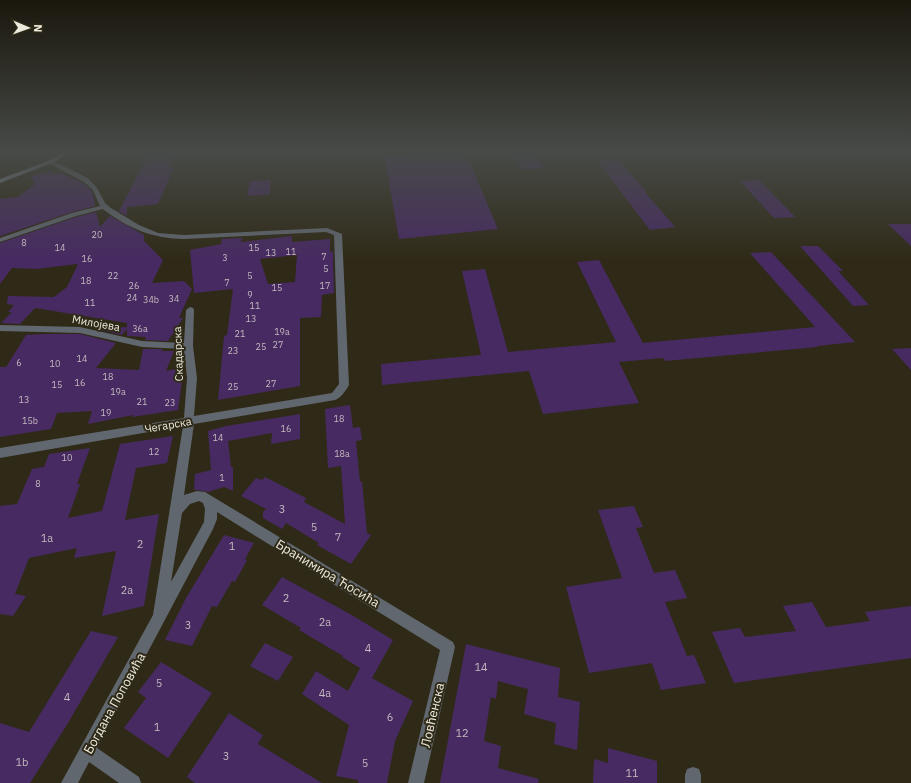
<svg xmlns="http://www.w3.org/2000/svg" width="911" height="783" viewBox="0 0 911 783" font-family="'IBM Plex Sans',sans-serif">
<rect width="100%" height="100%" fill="#2f2a17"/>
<!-- building -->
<path fill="#472a62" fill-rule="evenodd" d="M150,151H176L169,167H174L158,204L127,207V216L119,211Z
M428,151H465L498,229L399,239L384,154Z
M511,151H534L544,168L522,170Z
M617,158L646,191H644L675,227L650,230L596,159Z
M50,171L53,173L63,174L83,183L92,191L95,206L72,212L0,236V199L18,197L35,184L30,177Z
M271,180L270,194L247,196L250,181Z
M759,180L762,183L795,217L774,218L740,181Z
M96,212L100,227L110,216L144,235V241L163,260L152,283L184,281L192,289L179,318H183L168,341L145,340L146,337L127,336V329L122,335L97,329L127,327V323L35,308L20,324L1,323L12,312H8L14,305L7,304L8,296L54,297L67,287L78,264L36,269L12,268L0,284V243L76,217Z
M888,224H911V246Z
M292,236V242L330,239V252L333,251L334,293L322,295L321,317L300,318V386L218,400L224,336L227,335L233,289L194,293L190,250L221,244L222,239L242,238L241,242ZM297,255L295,282L268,284L260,259Z
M800,246H818L843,271H838L869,305L853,306Z
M771,252L855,342L817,346L818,347L665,361L663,358L619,362L639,403L543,414L529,371L382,385L381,364L481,355L462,271L485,269L508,352L616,342L577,262L599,260L643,343L815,327L750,253Z
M45,334H80L116,343L96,368L139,370L143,349H163L161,351H174L166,371L181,368L180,381H182L178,410L132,417L133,415L88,424L92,411L57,413L51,429L0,437V367H6L26,335Z
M911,348V370L892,349Z
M350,405L353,428L360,427L362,440L356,441L360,482L362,481L367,533L371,535L351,564L317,545L319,543L286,523L282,529L263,518V512L266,509L241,496L256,478L262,480L265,477L306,498L304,502L345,524L341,466L328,468L325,409Z
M300,414V439L271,444L272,433L228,441L231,467H233V491L224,487L208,492L197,490H194L195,474L211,470L208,431L226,426Z
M173,436L167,463L136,468L125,520L159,514L144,606L102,616L116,551L74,558L77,548L29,558L15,594L26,596L13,616L0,614V506L17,504L32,469L44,467L49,454L90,448L77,484H80L68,518L102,511L120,444Z
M634,506L643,527L636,528L654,573L675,570L687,598L665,602L687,656L694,655L706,683L661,690L652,663L589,673L566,587L622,578L598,510Z
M224,535L254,543L245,559L247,560L235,582L232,581L217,607L212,606L192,646L165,640L186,598Z
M282,577L350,614L393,640L372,678L413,701L395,741L387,783H358V780L336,776L349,725L302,694L316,671L348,691L360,668L342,657L343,656L299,630L301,628L262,605Z
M812,602L826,627L870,621L865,612L911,606V658L734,683L712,632L740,628L745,637L796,631L783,606Z
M91,631L118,637L68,723L30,783H0V723L29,732Z
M265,643L293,657L278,681L250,666Z
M466,644L560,668L558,697L580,702L577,750L554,744L556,723L524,714L528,689L498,681L496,699L491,697L484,741L501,746L498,768L539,779L538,783H440Z
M161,662L212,693L168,758L124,728L146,698L138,692Z
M229,713L263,735L258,744L322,783H195L187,777Z
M608,748L657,761V783H593L594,759L608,763Z"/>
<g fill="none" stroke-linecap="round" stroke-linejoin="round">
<!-- street -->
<path fill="#61676f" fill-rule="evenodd" d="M50,160L70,169L89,179L97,188L105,203L111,208L139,225L158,233L184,235L327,228L342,234L349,385C346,390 341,398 335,400L194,424L184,495L197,491L205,492L453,642L455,647L424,783H408L440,650L217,512V519L213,529L97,748L139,777L141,783H119L89,762L78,783H61L153,615L183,426L0,458V448L184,418L187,378L184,349L142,347L80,333L0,331V325L80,327L142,341L184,343L186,310L190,307L193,308L194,310L193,346L197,378L194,416L332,393L339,384L334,235L326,232L184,239C154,239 127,228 103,209L76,216L0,242V238L72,213L100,206L93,190L84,182L48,163V161ZM199,501L203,503L205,509L204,522L171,582L182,513L190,504Z
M693,767L699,769L701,775V783H685V775L687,769Z"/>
<!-- secondary -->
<path fill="#808996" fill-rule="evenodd" d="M65,151H73L52,163L0,183V179L48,161Z"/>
</g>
<!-- sky -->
<linearGradient id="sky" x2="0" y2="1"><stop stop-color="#1a170d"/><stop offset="0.58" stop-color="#474a47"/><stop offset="1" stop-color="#474a47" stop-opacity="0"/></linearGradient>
<rect width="911" height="261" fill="url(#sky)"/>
<g text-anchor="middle" stroke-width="4" stroke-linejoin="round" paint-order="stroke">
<!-- number labels -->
<g font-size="9" fill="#c4babf">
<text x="97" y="238">20</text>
<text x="24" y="246">8</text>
<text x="60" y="251">14</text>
<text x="254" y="251">15</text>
<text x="291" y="255">11</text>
<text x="271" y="256">13</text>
<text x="324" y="260">7</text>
<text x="225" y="261">3</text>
<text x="87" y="262">16</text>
<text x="326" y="272">5</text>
<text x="113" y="279">22</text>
<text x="250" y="279">5</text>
<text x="86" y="284">18</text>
<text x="227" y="286">7</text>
<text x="134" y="289">26</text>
<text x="325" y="289">17</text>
<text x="277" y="291">15</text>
<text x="250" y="298">9</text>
<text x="132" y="301">24</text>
<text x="174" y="302">34</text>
<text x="151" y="303">34b</text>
<text x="90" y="306">11</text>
<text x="255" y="309">11</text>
<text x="251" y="322">13</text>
<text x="140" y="332">36a</text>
<text x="282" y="335">19a</text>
<text x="240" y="337">21</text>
<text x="278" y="348">27</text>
<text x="261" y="350">25</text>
<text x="233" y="354">23</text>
<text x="82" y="362">14</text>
<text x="19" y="366">6</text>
<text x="55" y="367">10</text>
<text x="108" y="380">18</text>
<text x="80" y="386">16</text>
<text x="271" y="387">27</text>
<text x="57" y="388">15</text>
<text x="233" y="390">25</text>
<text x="118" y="395">19a</text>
<text x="24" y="403">13</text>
<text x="142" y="405">21</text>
<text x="170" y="406">23</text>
<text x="106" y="416">19</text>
<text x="339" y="422">18</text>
<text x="30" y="424">15b</text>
<text x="286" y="432">16</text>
<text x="218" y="441">14</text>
<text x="154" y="455">12</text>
<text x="342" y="457">18a</text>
<text x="67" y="461">10</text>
<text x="222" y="481">1</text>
<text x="38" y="487">8</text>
</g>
<!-- street labels -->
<g font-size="11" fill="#edeade" stroke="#2f2a17">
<text transform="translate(96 323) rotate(10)" y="4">Милојева</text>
<text transform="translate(178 354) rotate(-92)" y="4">Скадарска</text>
<text transform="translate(168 425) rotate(-10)" y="4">Чегарска</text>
</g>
<!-- near-number labels -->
<g font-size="11" fill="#c4babf">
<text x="282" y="513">3</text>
<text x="314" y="531">5</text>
<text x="338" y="541">7</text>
<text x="47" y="542">1a</text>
<text x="140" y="548">2</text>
<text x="232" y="550">1</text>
<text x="127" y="594">2a</text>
<text x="286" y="602">2</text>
<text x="325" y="626">2a</text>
<text x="188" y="629">3</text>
<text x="368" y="652">4</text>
<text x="481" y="671">14</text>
<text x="159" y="687">5</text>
<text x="325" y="697">4a</text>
<text x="67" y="701">4</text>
<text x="390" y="721">6</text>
<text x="157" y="731">1</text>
<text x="462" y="737">12</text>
<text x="226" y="760">3</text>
<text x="22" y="766">1b</text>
<text x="365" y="767">5</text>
<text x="632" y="777">11</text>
</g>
<!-- near-street labels -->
<g font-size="13" fill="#edeade" stroke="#2f2a17">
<text transform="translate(328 573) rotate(31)" y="5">Бранимира Ћосића</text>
<text transform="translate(114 703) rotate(-61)" y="5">Богдана Поповића</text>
<text transform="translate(432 715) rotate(-77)" y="5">Ловћенска</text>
</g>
</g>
<!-- north arrow -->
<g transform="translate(28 28) rotate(92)" stroke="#2f2a17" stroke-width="3" paint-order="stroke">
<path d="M0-3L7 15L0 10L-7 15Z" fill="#edeade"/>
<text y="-6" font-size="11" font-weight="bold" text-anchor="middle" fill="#edeade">N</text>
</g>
</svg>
